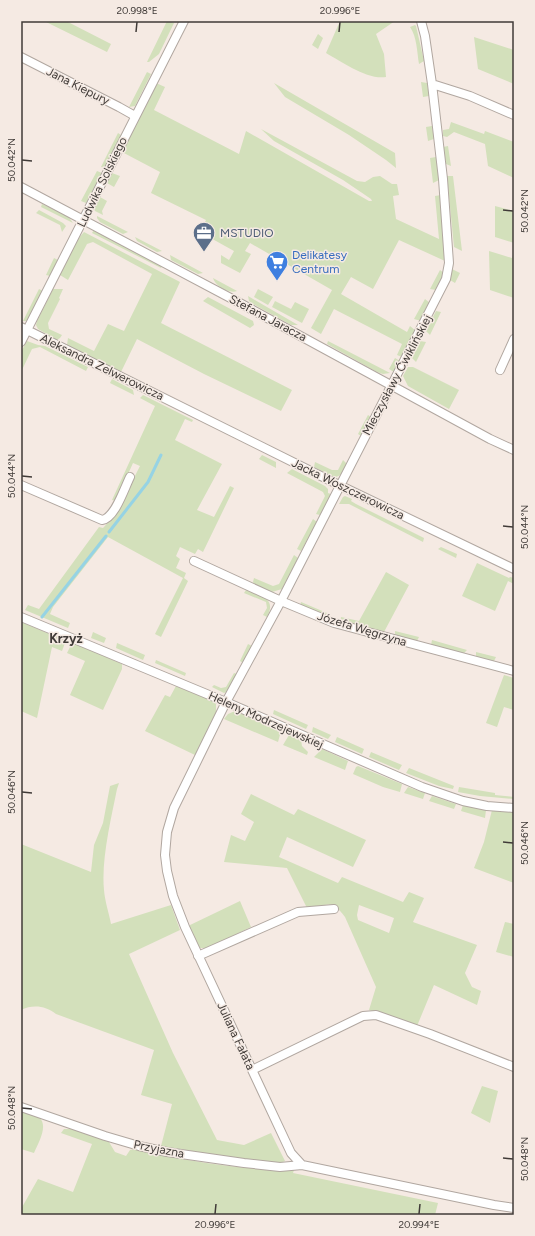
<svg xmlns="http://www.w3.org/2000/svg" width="535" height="1236" viewBox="0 0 535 1236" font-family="Figtree,sans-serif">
<rect width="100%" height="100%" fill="#f5eae3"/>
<!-- green -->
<path fill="#d3e0bb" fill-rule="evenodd" d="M44,21H66L111,44L107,52Z
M167,21L174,23L159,54L149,62H147Z
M340,21H395L376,34L384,54L386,77C367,80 342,62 326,53Z
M415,25L416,26L424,61L419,64C417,52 417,37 410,27Z
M318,34L323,38L318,49L312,45Z
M474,37L514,50V84L478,69Z
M147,72L151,74L135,106L129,107Z
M421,82L427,83L429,96L423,97Z
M156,83L165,87L154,110L239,154L246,131L369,201H372L371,199L343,180L274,141L261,129L357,181L365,182L373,177L380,176L392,184H397L399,195L393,196L396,219L439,239L435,196L441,195L445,261L399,240L373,289L351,277L341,294L407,332L410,326L416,331L402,357L397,355L402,344L334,309L321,334L311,328L332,290L250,243L245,251L251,254L240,273L221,263V255L229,260L234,251L207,236L208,233L201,230L206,220L151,193L160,172L122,152Z
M274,83L395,153L396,168L386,160L349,135L285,97Z
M451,122L484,134L485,131L514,142V178L488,166L485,144L454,132L447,137L443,136V130L449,129Z
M432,126L434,139L428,141L426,127Z
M118,133L121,135L105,168L101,167Z
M448,146L451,166L446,164L443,147Z
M436,157L439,180L433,183L430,158Z
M97,171L102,173L86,203L81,201Z
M112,173L120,176L114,187L107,183Z
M447,176H453L462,251L454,247Z
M100,197L107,201L102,211L103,215L95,211L94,209Z
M42,204L68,216L73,223L41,207Z
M495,206L514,211V243L495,237Z
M39,210L63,223L66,226L62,232L60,225L36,213Z
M97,216L128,232L123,234L100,222L97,218Z
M94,230L162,266L161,268L92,233Z
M84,232L180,282L161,323L292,390L281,411L204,374L137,339L121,372L67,345L68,338L94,351L108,324L124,331L152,274L93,242L87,244L68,280L60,275L78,239Z
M135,237L162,251L157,252L137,241Z
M489,251L512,258L514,252V298L490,290Z
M170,255L203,273L198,274L171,260Z
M54,258L58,260L50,276L46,275Z
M452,269L460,273L455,283L450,280Z
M440,270L444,273L436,290L430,289Z
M213,278L237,291C229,294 215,286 213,278Z
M39,289L43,291L29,318L26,321H23Z
M53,289H63L59,298L60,299L48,323L49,329L62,335L60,338L57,340L38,329L36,325L37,321Z
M258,289L273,297L268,305L254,297Z
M248,296L298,325H291L253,304L249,301Z
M208,297L253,321L254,325L250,328L203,301Z
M425,299L430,303L421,321L414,319Z
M275,301L291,309L295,302L309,309L302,323L272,307Z
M436,311L441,312L430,335L426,331Z
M27,341L38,345L45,346L88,367L86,371L40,347L32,349L21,372V352Z
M328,341L390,373L383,374L377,372L327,344Z
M420,341L426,342L416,362L412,358Z
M395,358L400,361L394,372L389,369Z
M408,367H413L459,390L449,409L408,386L403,376Z
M112,379L133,390L134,395L110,383Z
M143,395L193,420L192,422L185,419L175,440L222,464L197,510L214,517L230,486L234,488L203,552L198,549L195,554L180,547L176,556L180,559L176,568L186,573L184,578L188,581L161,637L155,634L183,578L108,537L53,607L50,614L70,623L68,628L25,610L28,605L39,609L99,527L103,528L115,515L140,466L133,463L116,501L112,500L155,406L140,398Z
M368,415L371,417L361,436L358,434Z
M262,455L276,462V468L259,459Z
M343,460L347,464C344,469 342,477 334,477L314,467L315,462L332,470H338Z
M292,469L325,486L328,489V493L331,494L320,515L316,514L325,496L323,492L287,473Z
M345,496L352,499L351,501L356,504L424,538L423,542L349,504H339L343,497Z
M313,519L317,522L301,551L297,549Z
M441,547L457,554L456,558L438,549Z
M294,555L298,558L282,589L272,592L254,584L253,582L254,578L273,586L279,584Z
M477,563L509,578L510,577L514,578V584L508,581L495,611L462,596Z
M386,572L409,585L384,632L340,622L341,617L359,621Z
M246,590C261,596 277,598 267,617L263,615L267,608L266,602L244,593Z
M301,602L327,613L325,616L300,606Z
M21,622L64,640L65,643L62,651L52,647L37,718L21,711Z
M395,631L419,637L417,641L395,636Z
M93,632L106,638L104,643L91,638Z
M432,640L467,650L464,653L431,645Z
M74,643L122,664V669L103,710L70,695L85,661L67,653L71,645Z
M117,643L145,655L143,660L116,648Z
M248,644L252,646L243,663L240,661Z
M476,652L496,657L494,661L476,657Z
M156,660L186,673L185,676L155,663Z
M234,673L237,674L226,692L224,693L212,687L214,685L221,688L226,687Z
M504,675L514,678V710L504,707L497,727L486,723Z
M176,686L213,701L216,704V715L195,755L145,731L165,695L170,697Z
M274,710L308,725L306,729L273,714Z
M235,711L281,731L278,742L224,719L228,714Z
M313,727L331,735L328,739L312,732Z
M289,735L301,740L302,746L308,752L307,755L283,745Z
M337,737L364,749L362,754L335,742Z
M322,749L348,761L345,770L314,757Z
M371,752L402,765L399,770L369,757Z
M358,766L402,784L400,792L383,787L353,774L356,767Z
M409,768L454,786L453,789L439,786L406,773Z
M119,783L117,789C111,819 101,860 104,890C105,902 109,913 111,924L171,905L180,930L129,954L173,1053L217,1140L244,1145L271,1133L285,1161L280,1163L254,1161L161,1146L172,1104L141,1095L154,1050L56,1014C46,1006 33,1004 21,1010V844L91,872L94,845L103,823L110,786Z
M408,787L425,793L423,799L404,793Z
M459,787L495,793V795L514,797V799L480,796L458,792Z
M251,794L294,815L298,809L366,840L353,867L287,837L279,857L338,883L342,877L403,902L409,892L424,898L413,922L477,945L465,973L472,987L481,991L477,1005L434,985L417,1026L369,1010L376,987L345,917C329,896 326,908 307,908L287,868L224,862L231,835L245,841L254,822L241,814ZM359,905L394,918L389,933L358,920L357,915Z
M432,796L456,804L454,809L429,801Z
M463,805L486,810L485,818L461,811Z
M492,810L514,812V883L474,868L484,842Z
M240,901L251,927L208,948H200L196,943L188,926Z
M505,922L514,924V957L496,952Z
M482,1086L498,1091L490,1123L471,1113Z
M21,1110C27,1112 35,1114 39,1117C49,1126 38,1143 34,1153L21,1149Z
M64,1129H74L109,1142L115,1152L126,1156L130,1150L134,1149C186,1161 240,1170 294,1170L293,1173L438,1203L435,1215H21V1209L38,1179L73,1192L92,1144L61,1133Z"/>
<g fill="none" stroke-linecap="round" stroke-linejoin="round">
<!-- stream -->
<path stroke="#96d3e4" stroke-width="3" d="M109,532L148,482L161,455
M42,617L106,536"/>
<!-- minor casing -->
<g stroke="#b1a7a0" stroke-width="10">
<path id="minor" d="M21,57L119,107L135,116
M432,84L470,96L514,115
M21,187L238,302L490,439L514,450
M21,327L339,485L514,569
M21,342L184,21
M500,370L514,339
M21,485L102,520C115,518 124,489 130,477
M194,561L281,601L334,623L514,671
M21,617L226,702L422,787L463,801L487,806L514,808
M198,956L298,912L334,909
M252,1070L363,1016L376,1015L430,1034L514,1067
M21,1107L105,1136L139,1146L167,1152L244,1163L280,1167L302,1165L494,1205L514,1208
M302,1165L291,1153L185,927L173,896L167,871L165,855L167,832L174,808L226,702L281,601L446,279L449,263L443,179L432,84L425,36L421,21"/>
</g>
<!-- minor -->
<use href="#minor" stroke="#fff" stroke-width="8"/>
</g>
<!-- ticks -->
<path fill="none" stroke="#403b38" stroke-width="1.5" d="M136,32L137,22M339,32L340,22M22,160L32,161M503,210L513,211M22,476L32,477M503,526L513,527M22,792L32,793M503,842L513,843M22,1108L32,1109M503,1158L513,1159M215,1214L216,1204M419,1214L420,1204"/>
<!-- icons -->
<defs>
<g id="office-pin" transform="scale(1.15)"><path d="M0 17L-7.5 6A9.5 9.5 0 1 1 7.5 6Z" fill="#5c6f8a" stroke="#f5eae3"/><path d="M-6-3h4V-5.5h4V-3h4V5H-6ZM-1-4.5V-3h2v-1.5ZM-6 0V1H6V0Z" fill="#fff"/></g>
<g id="supermarket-pin" transform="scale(1.15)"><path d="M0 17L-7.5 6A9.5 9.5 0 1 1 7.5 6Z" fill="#3f7fe0" stroke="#f5eae3"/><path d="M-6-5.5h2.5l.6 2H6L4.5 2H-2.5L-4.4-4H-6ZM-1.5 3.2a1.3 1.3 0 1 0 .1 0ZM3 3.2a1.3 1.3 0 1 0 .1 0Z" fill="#fff"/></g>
</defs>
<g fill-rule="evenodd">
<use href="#office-pin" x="204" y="233"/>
<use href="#supermarket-pin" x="277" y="262"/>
</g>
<g text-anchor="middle" stroke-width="3" stroke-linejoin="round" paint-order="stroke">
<!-- street labels -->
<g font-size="12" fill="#403b38" stroke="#f5eae3">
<text transform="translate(78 86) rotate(27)" y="4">Jana Kiepury</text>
<text transform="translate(102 182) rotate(-64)" y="4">Ludwika Solskiego</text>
<text transform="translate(268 318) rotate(28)" y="4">Stefana Jaracza</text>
<text transform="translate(102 367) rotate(26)" y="4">Aleksandra Zelwerowicza</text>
<text transform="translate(397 375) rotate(-62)" y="4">Mieczysławy Ćwiklińskiej</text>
<text transform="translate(348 489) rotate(26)" y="4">Jacka Woszczerowicza</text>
<text transform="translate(362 629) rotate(17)" y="4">Józefa Węgrzyna</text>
<text transform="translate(266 720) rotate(24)" y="4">Heleny Modrzejewskiej</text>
<text transform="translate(236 1036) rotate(65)" y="4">Juliana Fałata</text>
<text transform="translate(159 1149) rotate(11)" y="4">Przyjazna</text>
</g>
<!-- service labels -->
<g font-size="12" fill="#4e5e75" stroke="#f5eae3" text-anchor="start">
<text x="220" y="237">MSTUDIO</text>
</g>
<!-- shop labels -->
<g font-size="12" fill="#366cbe" stroke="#f5eae3" text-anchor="start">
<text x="292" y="259">Delikatesy<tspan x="292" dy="14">Centrum</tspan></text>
</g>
<!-- neighbourhood labels -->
<g font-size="13" font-weight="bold" fill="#403b38" stroke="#f5eae3">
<text x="66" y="643">Krzyż</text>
</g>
</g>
<!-- border -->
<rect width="535" height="1236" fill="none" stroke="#f5eae3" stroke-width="44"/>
<rect x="22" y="22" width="491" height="1192" fill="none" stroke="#403b38" stroke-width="1.5"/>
<g font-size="10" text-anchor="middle" fill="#403b38">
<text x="137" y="14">20.998°E</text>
<text x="340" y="14">20.996°E</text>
<text transform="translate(11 160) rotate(-90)" y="4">50.042°N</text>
<text transform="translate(524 211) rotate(-90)" y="4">50.042°N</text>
<text transform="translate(11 476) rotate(-90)" y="4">50.044°N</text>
<text transform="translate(524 527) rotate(-90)" y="4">50.044°N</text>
<text transform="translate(11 792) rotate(-90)" y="4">50.046°N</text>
<text transform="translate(524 843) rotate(-90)" y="4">50.046°N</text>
<text transform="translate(11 1108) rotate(-90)" y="4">50.048°N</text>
<text transform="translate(524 1159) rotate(-90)" y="4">50.048°N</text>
<text x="215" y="1228">20.996°E</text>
<text x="419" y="1228">20.994°E</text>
</g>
</svg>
